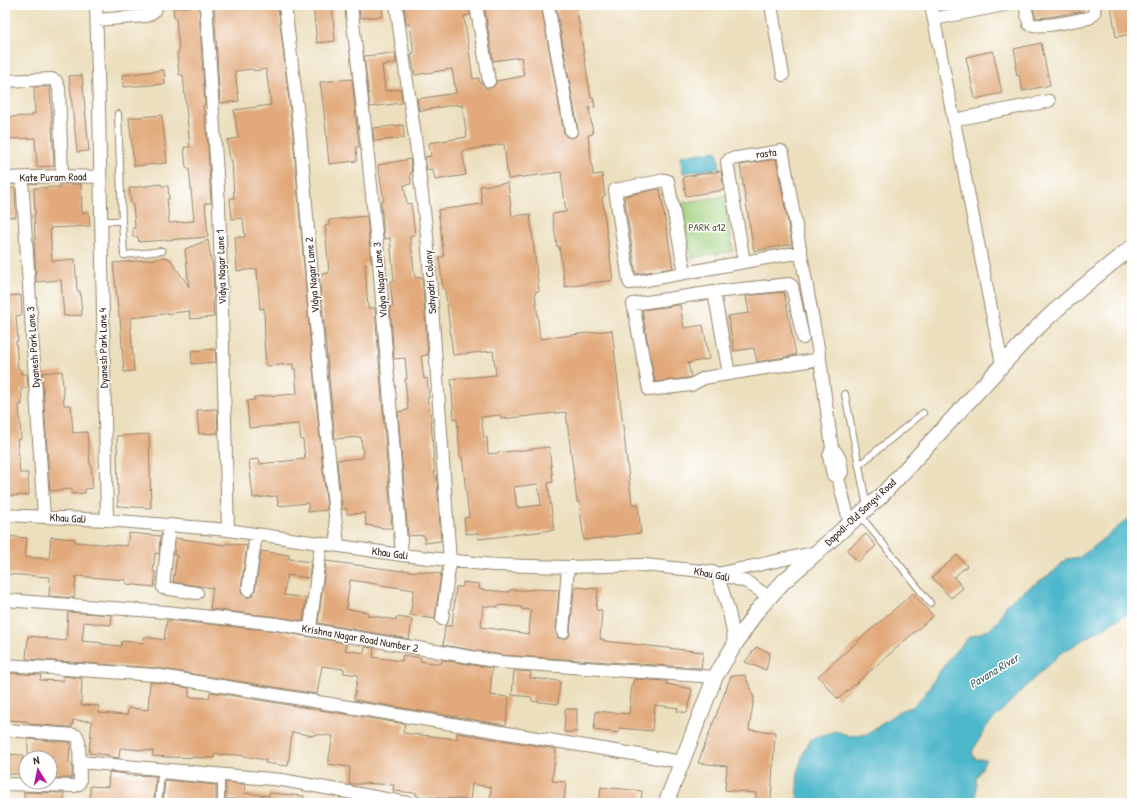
<svg xmlns="http://www.w3.org/2000/svg" width="1137" height="808" viewBox="0 0 1137 808" font-family="'Patrick Hand',sans-serif">
<rect width="100%" height="100%" fill="#fff"/>
<filter id="ink" filterUnits="userSpaceOnUse"><feTurbulence type="fractalNoise" baseFrequency=".025" numOctaves="2"/><feDisplacementMap in="SourceGraphic" scale="8" xChannelSelector="R" yChannelSelector="G"/><feConvolveMatrix kernelMatrix="1 2 1 2 8 2 1 2 1" color-interpolation-filters="sRGB"/></filter>
<filter id="wash" filterUnits="userSpaceOnUse"><feTurbulence type="fractalNoise" baseFrequency=".012" numOctaves="4" result="noise"/><feDisplacementMap in="SourceGraphic" scale="16" xChannelSelector="R" yChannelSelector="G"/><feGaussianBlur stdDeviation="0.9" result="paint"/><feColorMatrix in="noise" values="0 0 0 0 0 0 0 0 0 0 0 0 0 0 0 0 0 1.4 0 .05"/><feComposite in="paint" operator="in"/></filter>
<g filter="url(#wash)">
<rect width="100%" height="100%" fill="#ecdfbd"/>
<!-- green -->
<path fill="#a3d280" stroke="#6f7e4f" d="M724,196L733,251L691,258L682,203Z"/>
<!-- water -->
<path fill="#4db7cb" stroke="#447074" d="M717,151L720,168L683,173L680,156Z
M1132,516V611L1060,654L1025,687L987,726L972,752L975,759H986L976,779V803H798C796,777 797,762 811,739L835,731L851,736L868,734L899,711L912,707L925,694L939,672L952,655L969,637L989,630L999,620L1007,604L1021,593L1053,572L1066,559L1080,557Z"/>
<g id="blocks">
<!-- building -->
<path fill="#e2aa7c" fill-rule="evenodd" d="M214,5H276L279,14L293,134L311,349L327,510L308,512V503L278,506L277,496L253,498L249,460L259,459L260,464L305,459L303,440H301L299,424L249,428L247,401L255,400L254,397L297,394L295,369H293V364L266,366L264,341H265L264,308L260,309L257,269L237,271L235,237H245L243,218L232,219L230,198H234L232,160H230L227,140L238,138L234,110L271,105L266,69L254,71L253,69L235,71L239,101L220,103Z
M313,5H332L335,41L317,43Z
M359,5H382L383,16L360,18Z
M404,5H469L470,15L464,16L473,79L479,78L480,83H482L486,88H490L494,86L496,81L524,76L521,57L493,61L484,5H541L564,132L566,136L572,138L576,136L578,130L556,5H576L591,98L593,97L595,107L589,108L593,134L588,135L593,175L602,174L605,196L602,197L613,280L565,287L559,246L557,247L552,214L566,212L561,172L508,179L504,144L462,151L466,175L435,180L433,169L427,170L425,157L431,156L429,143L467,137L462,105L458,106V104L419,111L417,99L456,93L452,69L415,75L411,54L414,53L410,24H406Z
M1033,5H1082L1083,11L1049,17L1036,18Z
M1111,5H1130L1132,15V34L1116,37Z
M199,6L205,105H203L208,145L211,203H205L208,237L139,242L138,237H133V228H135L133,204H131L129,188L161,184V186H168L169,199H167L169,223L194,221L189,168H186L184,147H190L183,75H179L177,53L179,52L176,18H174L173,8Z
M1041,43L1050,85L1023,91L1019,75L1017,76L1015,65L1017,64L1014,49Z
M993,51L1002,93L975,99L966,57Z
M395,53L396,63L382,65L385,91L401,89L402,103L370,107L364,56Z
M164,70L165,84L123,87L122,75Z
M82,75L89,151L77,152L69,76Z
M352,79L359,147H356L357,161L329,164L324,111L320,82Z
M34,87H50L54,166L37,167L35,138L6,139L5,117L32,116V114H35Z
M162,115L167,163L134,166L129,118Z
M403,125L404,138L374,141L373,128Z
M410,159L412,173H410L411,184L404,185L407,204L411,203L415,235L410,236L415,278L422,277L428,355L421,356L424,379L427,378L429,398H427L431,418L435,478H437L441,541L425,543L424,535L408,536L398,412L408,410L405,379H407L405,358L394,359L390,307H393L390,281H394L390,238L384,239L381,201H384L378,165Z
M776,159L792,244L754,251L740,165Z
M721,171L724,190L686,196L683,177Z
M508,183L512,216L530,214L539,291L535,292L540,339L612,330L632,505L638,504L641,533L584,540L579,502H577L566,412L501,419L500,415L481,417L484,438L487,437L488,454L549,447L553,482L548,483L554,530L479,539L478,533L466,534L464,518L469,517L462,457H460L457,419H454L451,379L496,375L493,351L453,355L445,289H443L439,257H444L438,210L482,204L480,186ZM538,484L541,505L517,508L514,487Z
M60,184H81L82,213L89,212L90,226L50,228L52,261L75,259L77,291H80L82,315L64,316L61,280L36,282L34,240H35L34,215H35L34,188L60,187Z
M5,188H15L16,217H5Z
M660,189L673,268L636,274L624,196Z
M367,216L371,263L365,264L368,308H375L392,528H383L366,525L365,513L347,514V509H342L337,460L363,458L361,437L335,439L319,274L329,273L325,226L329,225V220Z
M208,240L211,261H212L213,271L214,298H213L214,317L190,319L189,311L130,318L134,371L124,372L120,318L119,317L113,263L157,259L163,257L167,258L170,259L189,287L185,249Z
M784,292L796,355L757,362L754,348L734,351L728,316L749,313L746,296Z
M21,295L22,315L16,316L18,341H16L18,369H20L21,374H27L28,388H21L22,405H19L21,439H17L20,473H28L29,495L7,496L5,472V296Z
M680,305L684,328L703,325L709,359L688,363L691,377L689,378L655,382L642,310Z
M215,349L216,362L192,364L191,351Z
M62,371L64,405H71L73,433L87,432L90,464H91L93,488L85,489V493L72,494V489L50,491L42,373Z
M217,409L218,433L199,434L197,410Z
M149,434L151,508L118,506L117,436Z
M129,533L160,536L159,554L155,553L153,572H156L154,587L126,584V580L76,576L74,598L49,596L50,577L5,574V536L27,538L25,557L49,559L51,537L75,539V542L127,546Z
M866,534L876,546L858,562L847,550Z
M175,538L218,544L226,545L227,543L247,546L241,589V593L247,597H251L255,591L261,551L289,555V559L311,562L309,578L287,575L284,595L306,598L303,621L278,617L210,609L213,588L173,582L177,556L174,555Z
M957,555L967,566L954,577L963,588L951,598L932,577Z
M326,561L402,571V570L418,572V571L441,574L435,619L410,615L414,590L350,580L346,609L368,612L367,615L396,620V617L412,619L409,639L318,623Z
M463,582L480,584L479,589L484,590L509,592V590H532L533,589L559,590L556,632L558,638L563,639L569,637L570,633L574,591H575V587L598,589L596,610H602L600,639H604V641L703,652L701,668L501,655L443,645L445,626H452L456,587H463ZM498,605L522,607L521,609L531,610L529,634L481,627L483,606L498,607Z
M913,593L933,616L838,699L818,676Z
M68,612L112,615L111,625L84,622L82,641L102,643L101,644L121,646L122,641L143,643L144,637L164,640L167,620L276,631L346,643L345,650L364,653L365,647L374,648L373,657L402,661L403,655L421,658L420,661L441,664L442,660L492,668L490,695L509,697L506,725L354,700L358,675L344,673V669L322,666L317,694L156,668L26,659L28,636L47,638L46,639L66,641Z
M756,647L770,653L766,670L745,662Z
M514,671L531,672L530,678L560,681L558,704L532,701V697L512,695Z
M5,673L41,675L40,680L63,681V676L82,678L81,705L99,706V713L127,715L128,708L148,710L150,682H154L189,688V697L209,698L210,692L405,724L403,733L457,739V733L556,749L552,781L566,782L564,800H559V803H490L491,787L472,784L470,800L416,796L417,793L393,791L394,785L362,783V784H349L350,767L328,764L333,736L314,734V736L292,732L288,766L265,763L266,760L238,755L215,754L214,758L168,757L152,756L153,751L120,748L119,758L109,757V755L89,753L92,721L73,720L72,727H70L29,724V722L24,721L5,720Z
M745,675L754,698L749,730L775,732L771,800L756,799V793L725,790L727,766L698,763L731,676Z
M634,679L667,681L666,684L692,689L687,713L677,711L678,708L655,705L652,731L619,728V733L594,730L596,711L629,714L632,684H633Z
M565,709H577V732H564Z
M28,739L70,742L69,764H72V778H52V756L28,755Z
M5,754L23,755V774H5Z
M109,772L126,774V775L156,776L154,803H90V786L108,787Z
M165,780L216,785V801H214V803H163Z
M226,782L245,784L244,793L269,796V793L304,796V803H236V799H226Z
M601,787L642,791L641,803H599Z
M24,792L64,793V803H24Z"/>
</g>
</g>
<g filter="url(#ink)">
<use href="#blocks" fill-opacity="0" stroke="#94846e" stroke-width="1"/>
<g fill="none" stroke-linecap="round" stroke-linejoin="round">
<!-- service casing -->
<g stroke="#94846e" stroke-width="8">
<path id="service" d="M101,221H122L118,114
M122,221L124,255L162,251
M845,394L867,507
M859,465L923,413
M860,515L930,603
M158,803L161,775L221,781V803"/>
</g>
<!-- minor casing -->
<g stroke="#94846e" stroke-width="14">
<path id="minor" d="M96,5L99,107L107,520
M206,5L219,205L228,530
M285,5L300,133L318,348L338,545
M351,5L365,127L379,263L402,555
M396,5L415,137L427,235L450,561L442,619
M476,5L489,81
M548,5L571,131
M771,5L783,75
M931,5L1002,364
M1025,5L1029,24C1043,29 1074,20 1089,18C1095,14 1095,12 1094,5
M934,19L1004,5
M97,20L146,16C151,14 156,11 157,5
M5,81L52,79L56,81L59,88L62,176
M954,120L1049,101
M5,178L62,176L100,177
M22,178L44,517
M744,262L801,252
M685,273L668,181L665,180L615,190L629,281L630,283L744,262L727,162L730,159L781,151L783,154L820,359
M714,292L789,284L792,286L803,338
M729,374L714,292L633,304L649,390L691,385L704,378L820,359L832,448
M832,448C840,455 841,462 842,472L838,478L833,475L829,456Z
M838,478L850,524
M5,515L107,520L228,530L402,555L493,565L568,567L644,565L712,572L747,582L769,597
M169,525L163,588L197,593
M248,590L256,534
M5,600L166,612L277,624L500,662L715,677
M310,629L321,543
M563,632L568,567
M734,646C733,620 725,598 717,574L817,552
M5,665L155,675L682,762
M5,730L74,735L77,736L79,741L80,780L79,784L75,786L5,784
M80,762L282,780L408,803"/>
</g>
<!-- tertiary casing -->
<g stroke="#94846e" stroke-width="17">
<path id="tertiary" d="M666,803L715,677L732,649L756,612L783,582L881,496L1028,337C1060,304 1096,276 1132,247"/>
</g>
<!-- service -->
<use href="#service" stroke="#fff" stroke-width="6"/>
<!-- minor -->
<use href="#minor" stroke="#fff" stroke-width="12"/>
<!-- tertiary -->
<use href="#tertiary" stroke="#fff" stroke-width="15"/>
</g>
</g>
<g text-anchor="middle" stroke-width="3" stroke-linejoin="round" paint-order="stroke">
<!-- street labels -->
<g font-size="11" fill="#3b2a1e" stroke="#fff">
<text transform="translate(766 153) rotate(-7)" y="4">rasta</text>
<text transform="translate(53 177) rotate(-1)" y="4">Kate Puram Road</text>
<text transform="translate(221 267) rotate(-92)" y="4">Vidya Nagar Lane 1</text>
<text transform="translate(312 275) rotate(-95)" y="4">Vidya Nagar Lane 2</text>
<text transform="translate(380 280) rotate(-95)" y="4">Vidya Nagar Lane 3</text>
<text transform="translate(430 282) rotate(-94)" y="4">Sahyadri Colony</text>
<text transform="translate(33 347) rotate(-94)" y="4">Dyanesh Park Lane 3</text>
<text transform="translate(103 348) rotate(-91)" y="4">Dyanesh Park Lane 4</text>
<text transform="translate(860 512) rotate(-43)" y="4">Dapodi-Old Sangvi Road</text>
<text transform="translate(68 518) rotate(3)" y="4">Khau Gali</text>
<text transform="translate(390 553) rotate(8)" y="4">Khau Gali</text>
<text transform="translate(712 574) rotate(11)" y="4">Khau Gali</text>
<text transform="translate(360 638) rotate(10)" y="4">Krishna Nagar Road Number 2</text>
</g>
<!-- park labels -->
<g font-size="11" fill="#5a5c3b" stroke="#fff">
<text x="707" y="231">PARK a12</text>
</g>
<!-- water labels -->
<g font-size="12" font-style="italic" fill="#426263" stroke="#fff">
<text transform="translate(994 671) rotate(-31)" y="4">Pavana River</text>
</g>
</g>
<!-- margin -->
<rect width="1137" height="808" fill="none" stroke="#fff" stroke-width="20"/>
<!-- north arrow -->
<g transform="translate(38 770) rotate(350)"><circle r="19" fill="#ffffff" stroke="#b1aaa5"/>
<path d="M0-3L7 15L0 10L-7 15Z" fill="#b5179e"/>
<text y="-6" font-size="11" font-weight="bold" text-anchor="middle" fill="#3b2a1e">N</text>
</g>
</svg>
